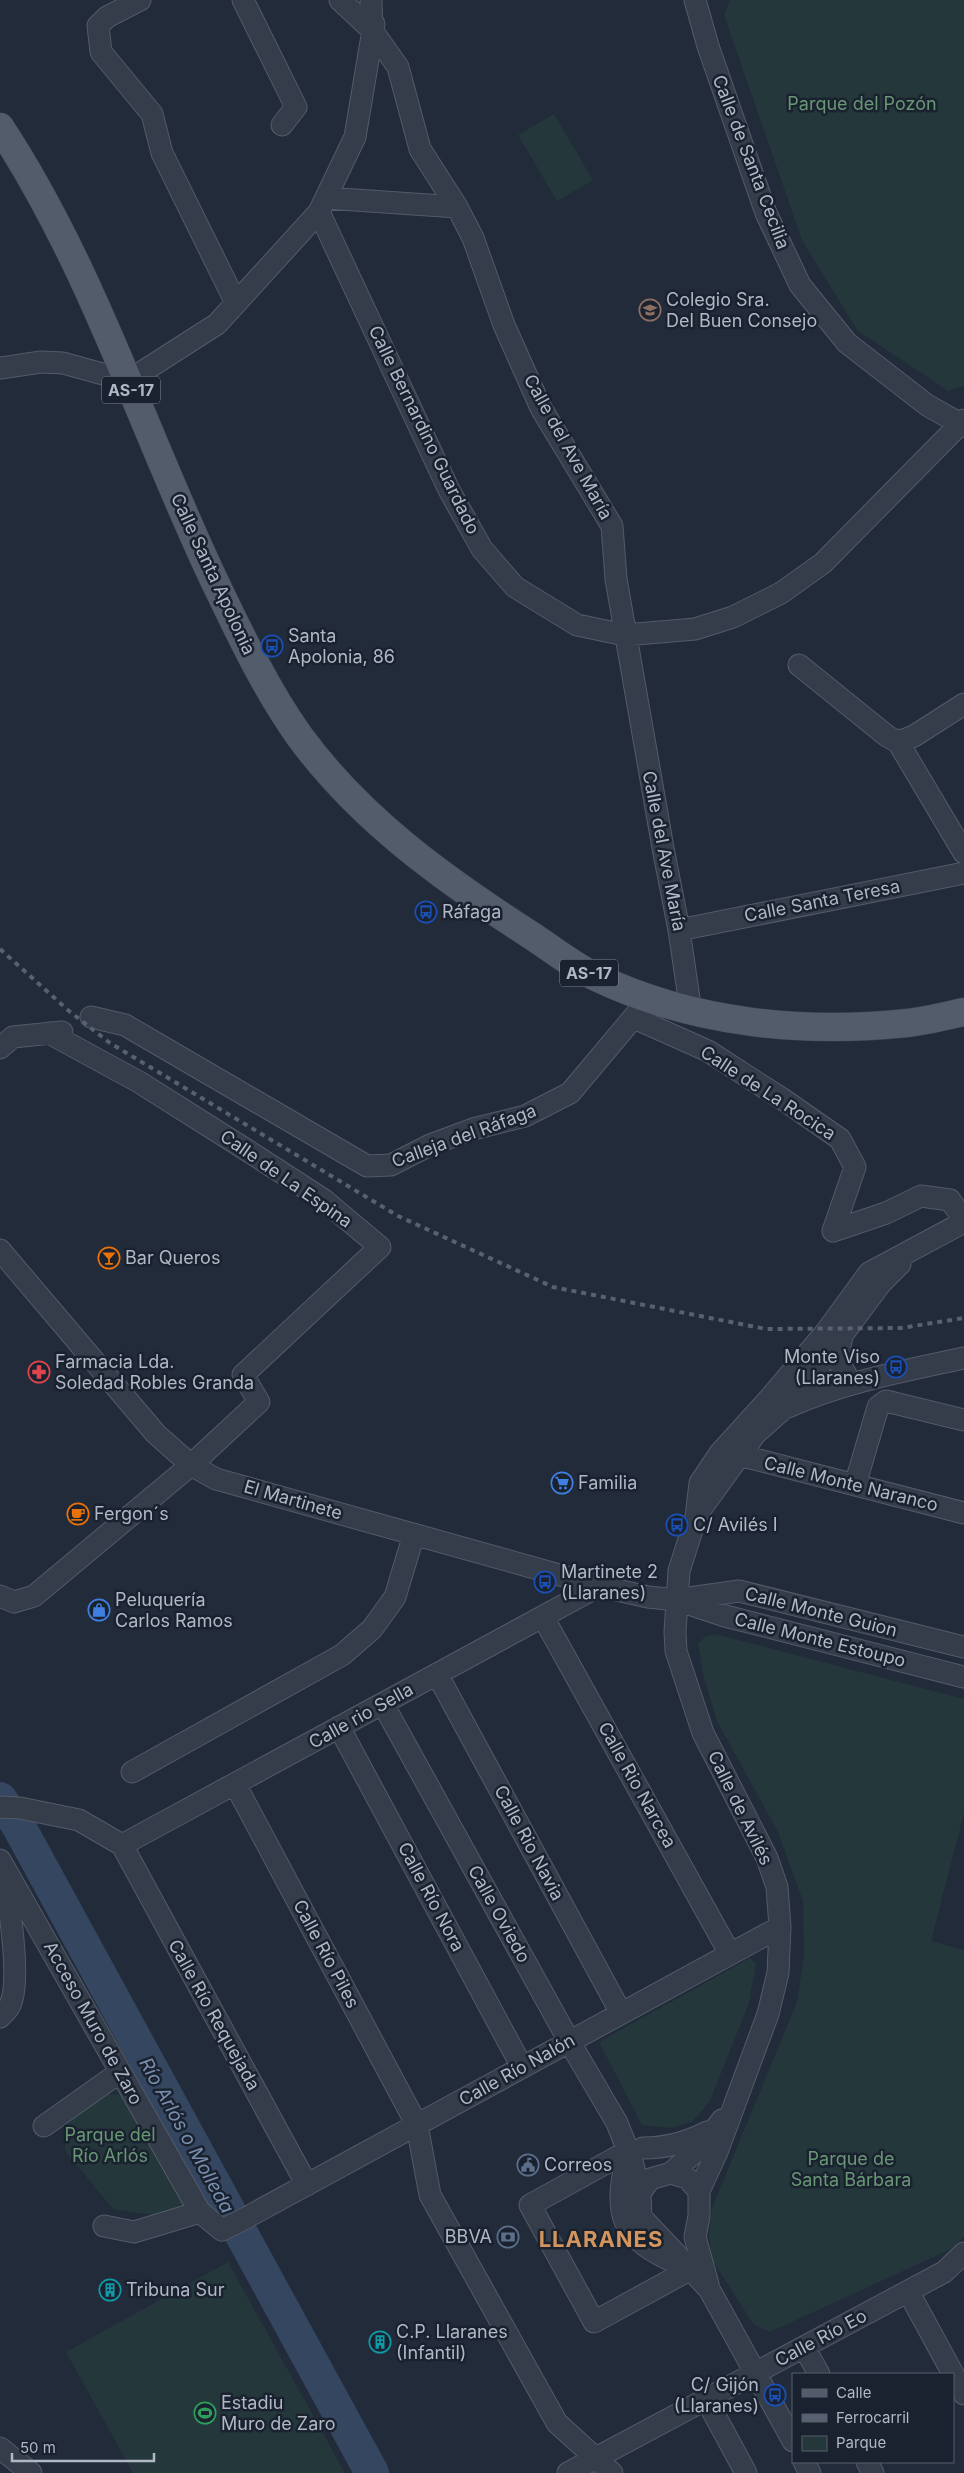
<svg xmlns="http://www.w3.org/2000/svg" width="964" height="2473" viewBox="0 0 964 2473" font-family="Inter,sans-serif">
<rect width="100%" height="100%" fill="#222b3a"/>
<!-- green -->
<path fill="#24373b" d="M730,0H964V386L948,391L857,330L802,240L724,15Z
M554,114L593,180L557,201L518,135Z
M715,1634L964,1699V1813L931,1941L964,1950V2237L951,2249L770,2332L754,2325L712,2260L709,2235L712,2208L797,2002L804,1955L803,1901L778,1832L717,1721L703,1674L698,1643L706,1636Z
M750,1958L756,1963L749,2003L710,2101L692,2122L672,2128L642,2125L599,2042Z
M102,2094L125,2095L188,2208L153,2215L113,2209L65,2151L68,2124Z
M228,2262L345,2473H133L66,2352Z"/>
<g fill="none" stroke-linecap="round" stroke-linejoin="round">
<!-- river -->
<path stroke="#354661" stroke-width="34" d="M0,1799L18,1825L372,2473"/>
<!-- minor casing -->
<g stroke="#535b68" stroke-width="23">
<path id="minor" d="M140,0L107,17L98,26L101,52L152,114L162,153L236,303
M243,0L296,107L282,125
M340,0L372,30
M371,0L372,30L398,67L420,149L457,207L473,238L504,325L541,408L612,526L616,579L663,848L679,930L691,1012
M695,0L708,46L766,213L800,285L847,343L927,405L964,426
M326,198L457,207
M319,212L449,490L482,549L515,587L577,625L625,635L695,629L733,617L781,593L823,563L964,420
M0,368L41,362L63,363L128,381L217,324L319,212L355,137L374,24
M799,665L887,736L898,742L914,736L964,704
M898,742L964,853
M679,930L964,873
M91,1017L125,1025L367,1166L391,1165L430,1145L473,1129L525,1116L570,1093L649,999
M634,1018L708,1051L784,1100L840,1139L855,1167L833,1231L886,1213L921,1196L950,1200L964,1220
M0,1048L13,1037L62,1032
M0,1250L156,1434L191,1465L216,1479L599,1586L648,1597L677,1600L725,1616L964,1677
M842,1337L837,1359L848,1378
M788,1407C843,1382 905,1371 964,1358
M739,1455L964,1513
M855,1485L878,1407L886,1401L964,1420
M698,1513L756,1433L781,1411L814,1373L881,1283L900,1264
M0,1596L14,1602L34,1596L191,1465L259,1402L243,1375L380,1247L324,1200L242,1147L139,1082L49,1033
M682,1599L739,1591L964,1647
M543,1617L730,1954
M437,1674L621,2013
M383,1704L569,2041L617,2123L632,2161L640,2193L641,2217L709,2289L793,2441
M339,1727L522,2067
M132,1772L342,1655L372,1629L395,1597L414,1534
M235,1784L417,2125L430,2195L557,2423L612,2473
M0,1807L20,1808L79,1820L122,1845
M122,1845L599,1586
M122,1845L307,2185
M0,1860L200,2212L222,2230L248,2217
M0,2017C3,2014 8,2010 10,2005C21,1982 10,1901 2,1875
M44,2126L120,2072
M643,2148C667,2148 686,2143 707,2132
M628,2151L530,2205L594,2322L691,2269
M628,2151C613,2215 618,2238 681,2265
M671,2173L703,2145L722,2120
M699,2191L717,2152L768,2014L778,1973L780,1927L777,1887L767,1858L703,1733L676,1651L675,1632L679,1571L696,1517L700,1483L720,1453L769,1399L826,1332L869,1273L964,1222
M640,2193L650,2179L671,2173L687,2178L699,2191V2216L695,2237L708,2284
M253,2214L780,1927
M104,2226L134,2232L200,2212
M908,2291L964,2394
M804,2347L819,2374
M706,2399L746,2473
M0,2448L31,2473
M804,2462L810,2473
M867,2462L873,2473
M568,2473L944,2272L964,2253"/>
</g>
<!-- major casing -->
<g stroke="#3f4653" stroke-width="29">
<path id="major" d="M0,127C92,267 142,428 213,578C239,632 265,688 300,737C361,820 444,879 529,934C551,948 573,966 596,977C692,1023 802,1034 907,1023C926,1021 945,1016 964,1012"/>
</g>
<!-- minor -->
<use href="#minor" stroke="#353d4a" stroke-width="21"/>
<!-- major -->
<use href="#major" stroke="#535c6a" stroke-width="28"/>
<!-- rail -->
<path stroke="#576171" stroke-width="4" stroke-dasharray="5 5" stroke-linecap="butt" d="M0,949L69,1011L110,1043L398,1216L553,1287L766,1329L901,1328L964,1318"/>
</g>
<!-- icons -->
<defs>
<g id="school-ring" transform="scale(1.125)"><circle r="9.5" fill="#1b222f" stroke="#8d6e63" stroke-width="1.5"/><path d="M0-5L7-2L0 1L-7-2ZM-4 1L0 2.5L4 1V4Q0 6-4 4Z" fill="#8d6e63"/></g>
<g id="bus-ring" transform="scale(1.125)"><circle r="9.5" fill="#1b222f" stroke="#1a4fb4" stroke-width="1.5"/><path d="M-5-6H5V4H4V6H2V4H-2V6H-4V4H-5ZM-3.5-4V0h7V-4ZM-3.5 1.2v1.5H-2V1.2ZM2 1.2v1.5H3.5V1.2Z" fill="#1a4fb4"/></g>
<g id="bar-ring" transform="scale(1.125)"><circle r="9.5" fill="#1b222f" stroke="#e8710a" stroke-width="1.5"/><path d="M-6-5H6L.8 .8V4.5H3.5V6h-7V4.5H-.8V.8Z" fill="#e8710a"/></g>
<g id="pharmacy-ring" transform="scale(1.125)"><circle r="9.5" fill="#1b222f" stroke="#e0444e" stroke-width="1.5"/><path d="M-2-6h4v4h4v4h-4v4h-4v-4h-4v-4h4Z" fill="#e0444e"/></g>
<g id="supermarket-ring" transform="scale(1.125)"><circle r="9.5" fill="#1b222f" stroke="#3f7fe0" stroke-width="1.5"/><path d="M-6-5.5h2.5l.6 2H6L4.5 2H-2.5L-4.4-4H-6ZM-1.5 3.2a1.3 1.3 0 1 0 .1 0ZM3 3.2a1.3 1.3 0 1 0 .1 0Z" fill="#3f7fe0"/></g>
<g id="cafe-ring" transform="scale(1.125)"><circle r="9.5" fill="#1b222f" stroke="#e8710a" stroke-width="1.5"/><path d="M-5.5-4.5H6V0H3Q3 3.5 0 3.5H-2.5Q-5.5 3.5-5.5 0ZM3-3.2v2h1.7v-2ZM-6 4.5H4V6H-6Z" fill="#e8710a"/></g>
<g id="shop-ring" transform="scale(1.125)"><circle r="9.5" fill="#1b222f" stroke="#3f7fe0" stroke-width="1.5"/><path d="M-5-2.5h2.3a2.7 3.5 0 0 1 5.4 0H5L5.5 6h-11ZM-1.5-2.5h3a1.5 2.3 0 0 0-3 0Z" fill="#3f7fe0"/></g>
<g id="civic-ring" transform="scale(1.125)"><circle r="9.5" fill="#1b222f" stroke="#5c6f8a" stroke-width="1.5"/><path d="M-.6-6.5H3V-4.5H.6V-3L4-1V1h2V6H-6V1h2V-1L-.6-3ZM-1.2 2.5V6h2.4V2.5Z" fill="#5c6f8a"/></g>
<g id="bank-ring" transform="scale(1.125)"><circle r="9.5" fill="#1b222f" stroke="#5c6f8a" stroke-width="1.5"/><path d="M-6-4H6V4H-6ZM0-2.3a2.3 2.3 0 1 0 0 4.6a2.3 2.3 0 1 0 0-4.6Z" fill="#5c6f8a"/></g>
<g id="building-ring" transform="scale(1.125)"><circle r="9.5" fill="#1b222f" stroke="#0f9aa8" stroke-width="1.5"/><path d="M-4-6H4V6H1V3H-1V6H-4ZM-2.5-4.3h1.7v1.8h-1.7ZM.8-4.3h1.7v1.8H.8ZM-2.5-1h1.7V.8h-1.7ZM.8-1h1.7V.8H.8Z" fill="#0f9aa8"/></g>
<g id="stadium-ring" transform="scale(1.125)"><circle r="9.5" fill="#1b222f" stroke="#2e9e5b" stroke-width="1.5"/><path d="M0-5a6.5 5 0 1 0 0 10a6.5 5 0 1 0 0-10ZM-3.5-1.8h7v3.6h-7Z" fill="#2e9e5b"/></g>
</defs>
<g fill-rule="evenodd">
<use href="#school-ring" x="650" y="310"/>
<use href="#bus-ring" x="272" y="646"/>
<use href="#bus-ring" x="426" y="912"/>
<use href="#bar-ring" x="109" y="1258"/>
<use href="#bus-ring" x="896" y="1367"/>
<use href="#pharmacy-ring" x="39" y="1372"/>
<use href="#supermarket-ring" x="562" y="1483"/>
<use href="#cafe-ring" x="78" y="1514"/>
<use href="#bus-ring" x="677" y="1525"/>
<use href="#bus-ring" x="545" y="1582"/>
<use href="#shop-ring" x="99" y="1610"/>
<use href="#civic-ring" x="528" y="2165"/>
<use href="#bank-ring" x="508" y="2237"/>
<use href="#building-ring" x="110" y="2290"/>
<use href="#building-ring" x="380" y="2342"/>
<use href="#bus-ring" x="775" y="2395"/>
<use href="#stadium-ring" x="205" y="2413"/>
</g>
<g text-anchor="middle" stroke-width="5" stroke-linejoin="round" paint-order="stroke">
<!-- shield labels -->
<g fill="#1b222f" stroke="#838b99" stroke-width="1">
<rect x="102" y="376.5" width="58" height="27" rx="4"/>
<rect x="560" y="959.5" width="58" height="27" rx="4"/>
</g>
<g font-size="16" font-weight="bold" fill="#b0b8c6">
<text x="131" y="396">AS-17</text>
<text x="589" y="979">AS-17</text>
</g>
<!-- park labels -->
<g font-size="18" fill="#679774" stroke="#1b222f">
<text x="862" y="110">Parque del Pozón</text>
<text x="110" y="2141">Parque del<tspan x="110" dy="21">Río Arlós</tspan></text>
<text x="851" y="2165">Parque de<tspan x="851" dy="21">Santa Bárbara</tspan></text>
</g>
<!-- street labels -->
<g font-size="18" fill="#b0b8c6" stroke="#1b222f">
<text transform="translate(751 162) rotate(69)" y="6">Calle de Santa Cecilia</text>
<text transform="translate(424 430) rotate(64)" y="6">Calle Bernardino Guardado</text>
<text transform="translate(568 447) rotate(61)" y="6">Calle del Ave María</text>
<text transform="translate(213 574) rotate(65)" y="6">Calle Santa Apolonia</text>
<text transform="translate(664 851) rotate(79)" y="6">Calle del Ave María</text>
<text transform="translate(822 901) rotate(-11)" y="6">Calle Santa Teresa</text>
<text transform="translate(768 1093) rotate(33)" y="6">Calle de La Rocica</text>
<text transform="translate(464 1136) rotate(-20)" y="6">Calleja del Ráfaga</text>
<text transform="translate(286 1179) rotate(35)" y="6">Calle de La Espina</text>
<text transform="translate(851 1484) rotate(14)" y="6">Calle Monte Naranco</text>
<text transform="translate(293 1500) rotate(16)" y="6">El Martinete</text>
<text transform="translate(821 1612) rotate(14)" y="6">Calle Monte Guion</text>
<text transform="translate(820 1640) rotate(14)" y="6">Calle Monte Estoupo</text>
<text transform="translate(361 1716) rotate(-29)" y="6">Calle rio Sella</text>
<text transform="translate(637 1785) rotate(61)" y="6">Calle Rio Narcea</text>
<text transform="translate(740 1808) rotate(64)" y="6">Calle de Avilés</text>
<text transform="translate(529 1843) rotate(62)" y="6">Calle Rio Navia</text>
<text transform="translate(431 1897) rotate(62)" y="6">Calle Río Nora</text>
<text transform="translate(499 1914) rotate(61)" y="6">Calle Oviedo</text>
<text transform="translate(326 1954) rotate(62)" y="6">Calle Río Piles</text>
<text transform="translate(214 2015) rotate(61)" y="6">Calle Río Requejada</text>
<text transform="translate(93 2023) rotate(61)" y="6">Acceso Muro de Zaro</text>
<text transform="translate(517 2070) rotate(-29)" y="6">Calle Río Nalón</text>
<text transform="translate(821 2338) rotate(-28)" y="6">Calle Río Eo</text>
</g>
<!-- poi labels -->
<g font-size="18" fill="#b0b8c6" stroke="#1b222f" text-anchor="start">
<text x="666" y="306">Colegio Sra.<tspan x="666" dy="21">Del Buen Consejo</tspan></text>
<text x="288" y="642">Santa<tspan x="288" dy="21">Apolonia, 86</tspan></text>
<text x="442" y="918">Ráfaga</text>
<text x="125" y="1264">Bar Queros</text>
<text x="880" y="1363" text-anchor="end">Monte Viso<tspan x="880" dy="21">(Llaranes)</tspan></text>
<text x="55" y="1368">Farmacia Lda.<tspan x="55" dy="21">Soledad Robles Granda</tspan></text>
<text x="578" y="1489">Familia</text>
<text x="94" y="1520">Fergon´s</text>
<text x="693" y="1531">C/ Avilés I</text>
<text x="561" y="1578">Martinete 2<tspan x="561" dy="21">(Llaranes)</tspan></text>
<text x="115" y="1606">Peluquería<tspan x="115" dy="21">Carlos Ramos</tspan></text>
<text x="544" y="2171">Correos</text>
<text x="492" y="2243" text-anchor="end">BBVA</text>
<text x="126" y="2296">Tribuna Sur</text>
<text x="396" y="2338">C.P. Llaranes<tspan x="396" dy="21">(Infantil)</tspan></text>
<text x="759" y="2391" text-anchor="end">C/ Gijón<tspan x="759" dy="21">(Llaranes)</tspan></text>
<text x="221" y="2409">Estadiu<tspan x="221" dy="21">Muro de Zaro</tspan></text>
</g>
<!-- water labels -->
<g font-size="19" font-style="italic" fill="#788eae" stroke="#1b222f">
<text transform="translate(187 2135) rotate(61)" y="7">Río Arlós o Molleda</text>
</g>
<!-- district labels -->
<g font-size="22" font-weight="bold" letter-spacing="1" fill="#d3955e" stroke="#1b222f">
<text x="601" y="2247">LLARANES</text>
</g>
</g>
<!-- legend -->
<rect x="792" y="2373" width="162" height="90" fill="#1b222f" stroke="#575e6b"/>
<rect x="802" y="2389" width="25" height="8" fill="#535c6a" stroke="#575e6b"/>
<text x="836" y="2398" font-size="15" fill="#b0b8c6">Calle</text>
<rect x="802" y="2414" width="25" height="8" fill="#576171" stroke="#575e6b"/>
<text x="836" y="2423" font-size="15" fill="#b0b8c6">Ferrocarril</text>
<rect x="802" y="2436" width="25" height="15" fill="#24373b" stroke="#575e6b"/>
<text x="836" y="2448" font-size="15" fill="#b0b8c6">Parque</text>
<!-- scale -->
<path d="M12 2453v8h142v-8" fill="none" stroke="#b0b8c6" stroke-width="2.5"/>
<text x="20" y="2453" font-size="15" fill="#b0b8c6" stroke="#1b222f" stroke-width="4" paint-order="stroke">50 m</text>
</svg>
